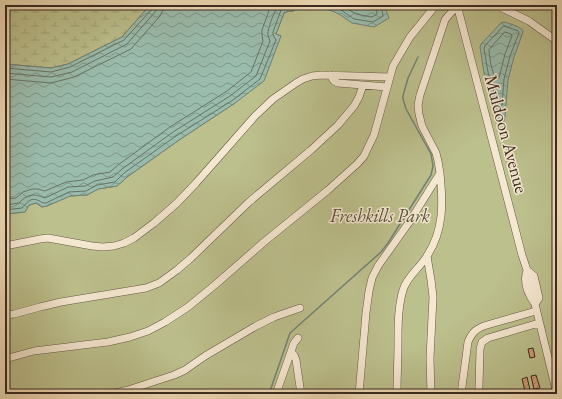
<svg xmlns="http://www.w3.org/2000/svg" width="562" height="399" viewBox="0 0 562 399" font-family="'EB Garamond',serif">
<defs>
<pattern id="wetland-marsh" width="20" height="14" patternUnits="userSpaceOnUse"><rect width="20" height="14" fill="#bcc08d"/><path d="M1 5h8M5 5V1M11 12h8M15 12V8" fill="none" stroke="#a2a579"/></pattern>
<pattern id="water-waves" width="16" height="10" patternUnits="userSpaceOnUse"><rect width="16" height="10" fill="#9abcad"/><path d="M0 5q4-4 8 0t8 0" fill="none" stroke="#7e998c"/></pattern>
<pattern id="building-hatch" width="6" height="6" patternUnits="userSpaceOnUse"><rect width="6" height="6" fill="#d79e79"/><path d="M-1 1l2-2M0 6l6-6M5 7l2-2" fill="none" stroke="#af8163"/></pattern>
</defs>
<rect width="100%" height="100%" fill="#f0dcb8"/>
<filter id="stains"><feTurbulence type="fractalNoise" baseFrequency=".005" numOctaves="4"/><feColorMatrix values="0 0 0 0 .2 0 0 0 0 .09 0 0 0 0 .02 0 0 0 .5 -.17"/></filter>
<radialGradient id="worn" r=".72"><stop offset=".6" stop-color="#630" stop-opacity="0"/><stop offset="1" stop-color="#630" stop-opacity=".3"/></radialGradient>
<!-- green -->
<path fill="#bcc08d" stroke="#7a7656" d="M298,5H557V394H5V214L25,212L29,205L36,203L42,207L47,206L70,196L87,195L98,189L117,186L127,177L179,140L235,103L281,36L276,34L284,13C292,9 293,15 298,5Z"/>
<!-- wetland -->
<path fill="url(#wetland-marsh)" stroke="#7a7656" d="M5,5H150L122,37L68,64L51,68L5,64Z"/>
<!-- water -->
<path fill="url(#water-waves)" stroke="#728275" d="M150,5H298C293,15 291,9 284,13L276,34L281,36L264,81L235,103L179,140L127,177L117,186L98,189L87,195L70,196L47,206L42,207L36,203L29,205L25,212L5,214V64L51,68L68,64L122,37Z
M329,5H384L389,18L374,27L352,23L339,14L327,9Z
M502,22C507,22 521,27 523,31C523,32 522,34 522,35L514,57L508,80L505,117L504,121L500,124L499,123L498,121L484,73L480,47L481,44Z"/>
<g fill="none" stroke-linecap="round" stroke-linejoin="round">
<!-- shore -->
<path stroke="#687466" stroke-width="1" d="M332,5L333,7L341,10L354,19L373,22L383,16L381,5
M341,5L356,14L372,17L377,14L376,5
M504,26L518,31L519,33L510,56L504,79L502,105L500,107L498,106L488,72L484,49L485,46Z
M505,32L511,34L512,36L505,54L499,78L497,79C491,72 490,59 489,50Z
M5,68L51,72L70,67L124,40L152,9L153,5
M5,73L51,77L72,72L127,44L155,12L157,9L158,5
M5,79L51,83L74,77L131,49L160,16L163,10L164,5
M5,199L16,198L23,192L32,189H38L45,191L66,182L83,180L93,175L110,172L118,165L170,127L227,91L251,72L263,41L262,35V30L271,5
M5,205L19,203C27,194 34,193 45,198L68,187L85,186L95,181L113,177L122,169L173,132L230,96L256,76L270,41C269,38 267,35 268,32C269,25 275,9 279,5
M5,210L22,208C29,200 32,196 43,203H46L69,192L86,191L97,185L115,182L124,173L176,136L233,100L260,79L276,40L273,35V32L281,10L285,8H291L293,5"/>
<!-- stream -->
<path stroke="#728275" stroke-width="1.5" d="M269,394L290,333L381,252L388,243L431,175L433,166L431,154L406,109L403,99V96L408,78L418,57"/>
</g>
<!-- building -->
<path fill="url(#building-hatch)" stroke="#372b20" d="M533,348L535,357L530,358L528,349Z
M536,375L540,388L534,389L531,376Z
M527,377L530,390L525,391L522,379Z"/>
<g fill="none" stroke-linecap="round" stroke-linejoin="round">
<!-- minor casing -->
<g stroke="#655746" stroke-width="8">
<path id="minor" d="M457,5L522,255L530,279L535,304L557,394
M496,5L529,21L540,29L557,41
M330,75L334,81L338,83L387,87
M5,246L40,239L48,238L92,246L103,247L114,246L124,243L134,238L154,223L177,203L196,183L255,116L273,99L296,83L303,79L312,76L322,75L389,77
M427,256L431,280L433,297L430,358L431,394
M527,270L534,276L539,298L535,304C527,293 523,282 527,270Z
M5,315L14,314L40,307L61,302L146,288L159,283L177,270L191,258L249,202L311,150L338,125L354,106L359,97L363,85
M291,352L294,355L296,360L301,394
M5,359L34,351L108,342L130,337L148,331L165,322L188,307L216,284L264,242L328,190L357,164L364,156L374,135L393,66L410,37L436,5
M111,394L128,390L174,375L185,370L205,356L256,326L274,317L300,308
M276,394L294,343L298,338
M359,394L366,313L369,291L372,278L378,266L410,221L440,173L438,161L436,153L422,126L419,114L418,105L420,95L445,20L448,16L458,5
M397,394C397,377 398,359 398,342C398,325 398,307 403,290C407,276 420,268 427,256C444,230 443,203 440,173
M461,394L468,342C472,332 477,328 487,325L536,311
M478,394L479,387L480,349L482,342L488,338L539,323"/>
</g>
<!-- minor -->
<use href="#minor" stroke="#f5e8d1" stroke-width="7"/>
</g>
<g text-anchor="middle" stroke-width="3" stroke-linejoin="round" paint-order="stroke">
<!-- street labels -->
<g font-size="18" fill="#372b20" stroke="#f5e8d1">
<text transform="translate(506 134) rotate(75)" y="6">Muldoon Avenue</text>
</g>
<!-- park labels -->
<g font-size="18" font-style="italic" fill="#58503b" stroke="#f5e8d1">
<text x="380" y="222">Freshkills Park</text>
</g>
</g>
<!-- margin -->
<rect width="562" height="399" fill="none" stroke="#f0dcb8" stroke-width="20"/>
<rect x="6" y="6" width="550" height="387" fill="none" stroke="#372b20" stroke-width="2"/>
<rect x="10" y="10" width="542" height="379" fill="none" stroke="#372b20"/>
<rect width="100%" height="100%" filter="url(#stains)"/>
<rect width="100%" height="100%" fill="url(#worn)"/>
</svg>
